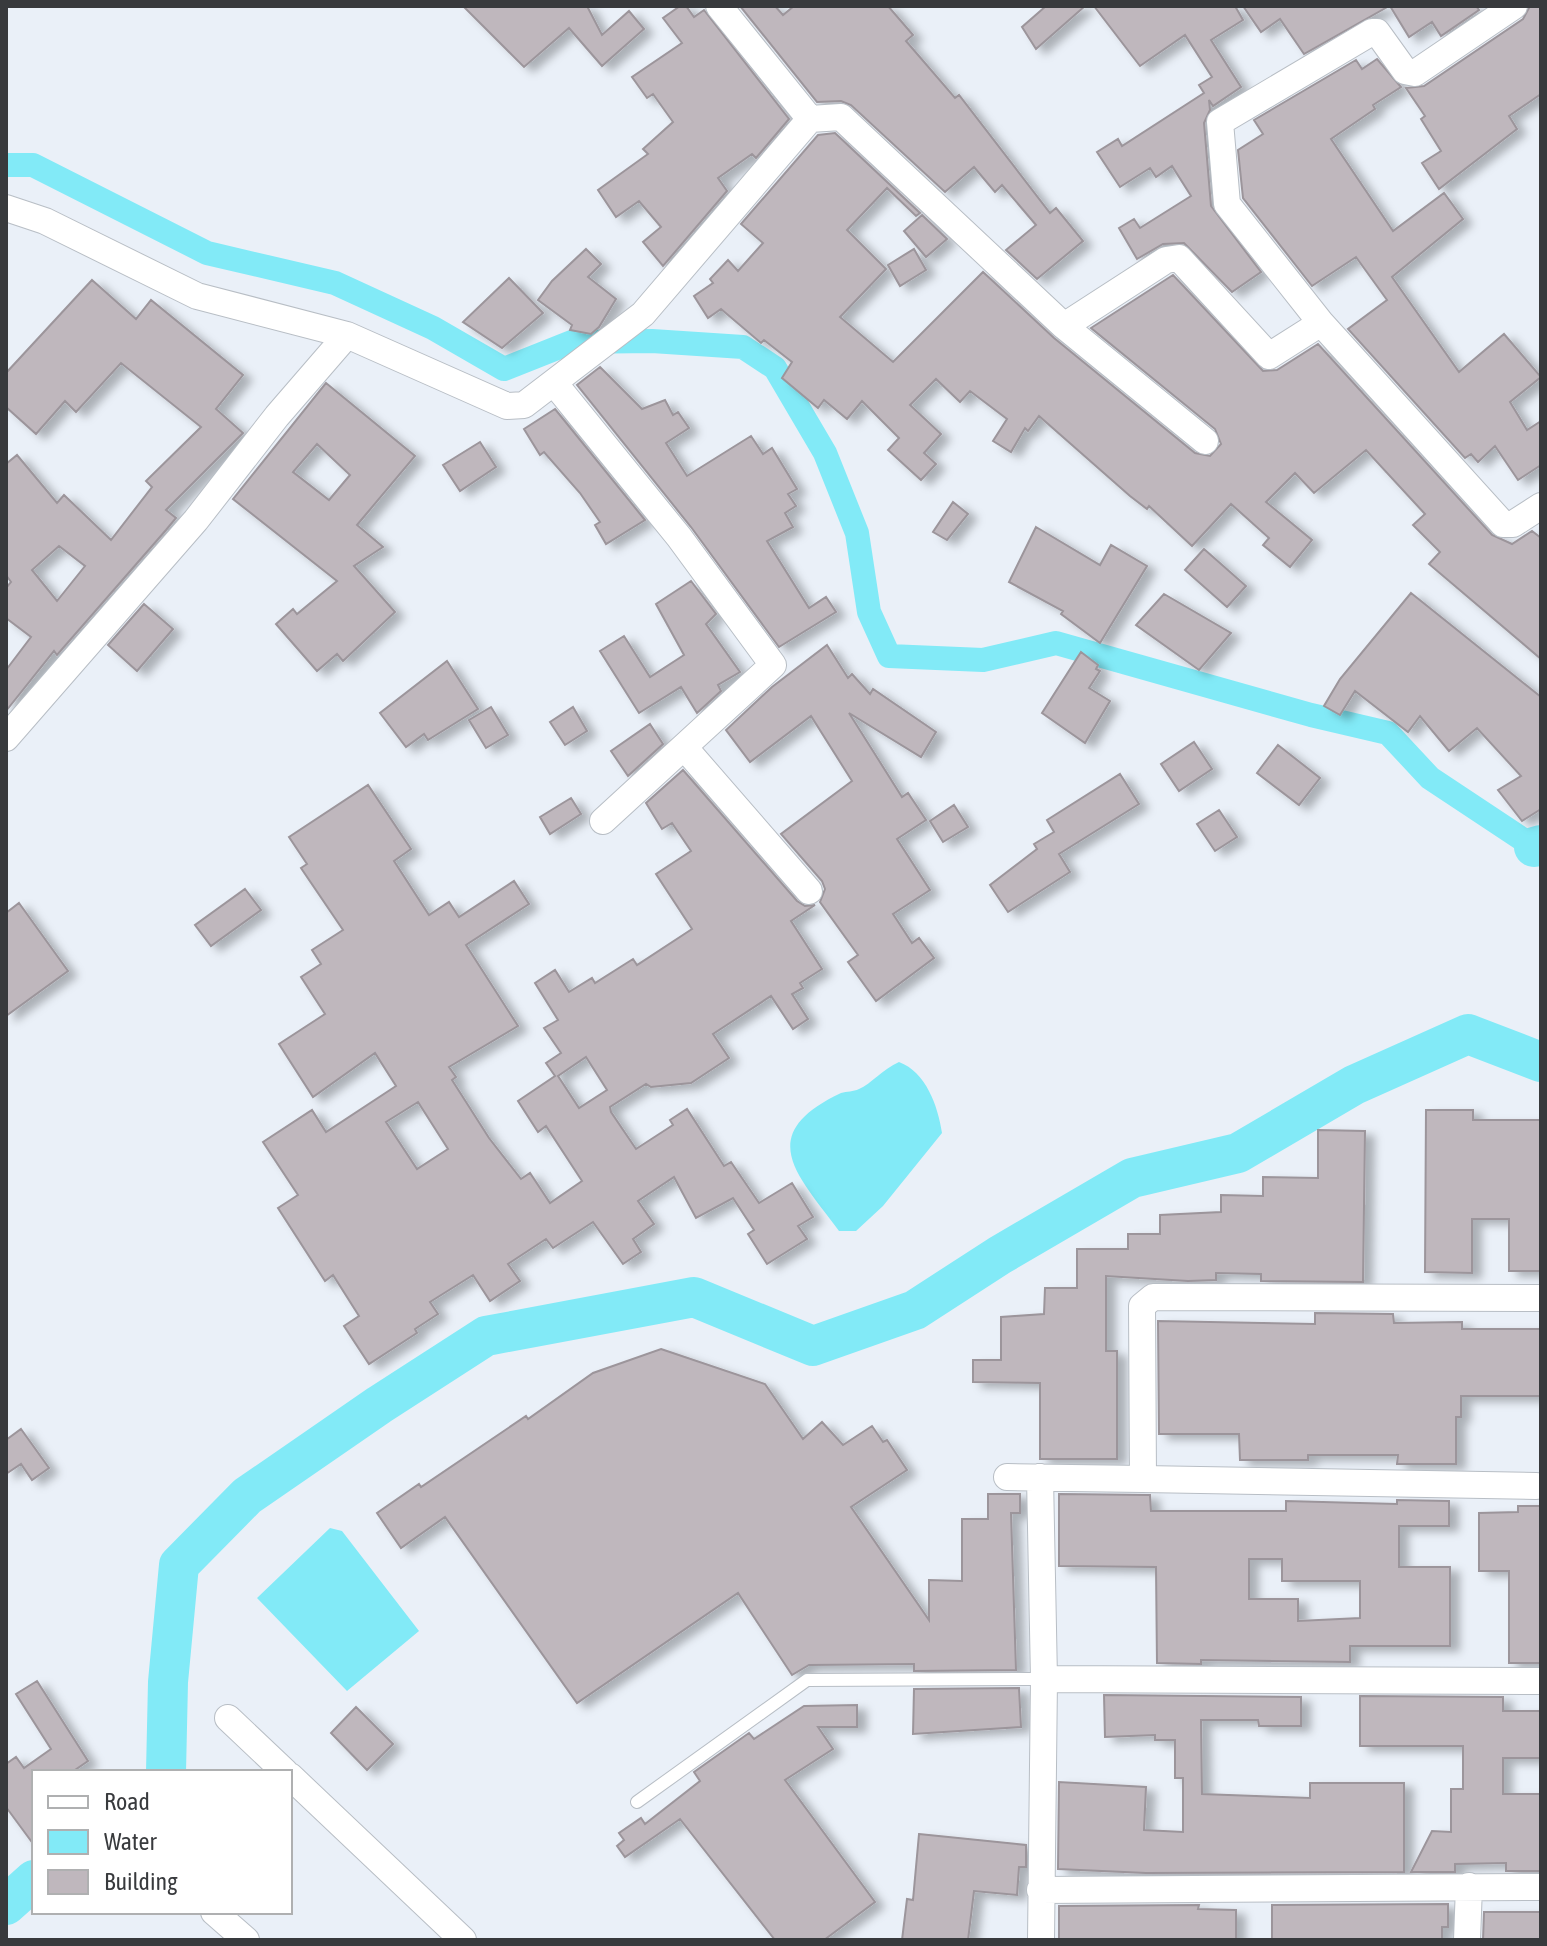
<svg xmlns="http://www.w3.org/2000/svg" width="1547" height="1946" viewBox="0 0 1547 1946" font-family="'Asap Condensed',sans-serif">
<defs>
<filter id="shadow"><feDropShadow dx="9" dy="5" stdDeviation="4" flood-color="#0004"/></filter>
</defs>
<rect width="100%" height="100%" fill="#eaf0f8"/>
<!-- water -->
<path fill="#82eaf7" d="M899,1062C926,1072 938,1106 942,1133L883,1206L856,1231H839C799,1176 752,1135 841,1093C847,1091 853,1092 859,1089C871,1084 883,1069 899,1062Z
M330,1528L342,1531L419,1631L347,1691L257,1598Z"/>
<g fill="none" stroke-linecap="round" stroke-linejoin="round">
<!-- canal -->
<path stroke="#82eaf7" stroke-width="24" d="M6,165H33L207,253L335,283L433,328L504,369L572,342L652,341L743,347L775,368L825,453L857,533L869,612L889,656L983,660L1056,643L1311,715L1388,733L1430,778L1534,847"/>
<!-- river -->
<path stroke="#82eaf7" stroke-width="40" d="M1534,847L1541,845
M166,1772L168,1682L179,1565L247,1496L379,1405L486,1336L694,1297L813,1346L915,1310L1000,1255L1132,1178L1238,1153L1354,1085L1468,1034L1541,1062
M6,1905L34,1880"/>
</g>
<!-- building -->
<path fill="#bfb7bd" stroke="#9c959b" stroke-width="2" fill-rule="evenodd" filter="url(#shadow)" d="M463,6H587L602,35L629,11L644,29L602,66L569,28L524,67Z
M680,6H686L694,17L704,10L789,119L756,158L752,154L718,178L727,191L663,266L643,242L661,227L639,201L616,217L598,190L648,154L643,149L673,122L653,94L647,98L632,77L682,43L663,18Z
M740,6H775L783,15L794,6H888L913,35L906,41L955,98L959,95L1050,213L1056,208L1083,241L1037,279L1006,250L1036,225L1002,185L995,192L974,167L945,192L851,105L841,101L817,102Z
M1046,6H1085L1036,49L1022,27Z
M1094,6H1235L1243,20L1211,40L1241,87L1213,106L1209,100L1210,110L1204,123L1211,206L1261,272L1232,292L1184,243L1163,244L1137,259L1119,228L1134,219L1140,228L1191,196L1172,166L1156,177L1150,168L1120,187L1097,152L1118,139L1122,146L1204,93L1199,85L1212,77L1185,35L1140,66Z
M1243,6H1389L1304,54L1280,19L1261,32Z
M1390,6H1476L1479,10L1441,36L1432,22L1409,37Z
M1530,6H1541V94L1509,116L1517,129L1439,189L1422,163L1441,151L1421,119L1425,116L1406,88L1424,86L1523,19Z
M1377,59L1401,87L1373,105L1375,109L1331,139L1393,231L1444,193L1463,219L1392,277L1459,372L1504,334L1541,377L1510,402L1527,430L1541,421V465L1518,480L1495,446L1478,462L1471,454L1465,458L1348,329L1387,300L1356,257L1312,286L1243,198L1238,150L1263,134L1254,120L1356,60L1362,69Z
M835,133L920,213L916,216L887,188L847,230L886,269L840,317L893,362L983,272L1054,338L1195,453L1210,456L1221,444L1215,429L1091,328L1173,275L1263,371L1277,370L1318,344L1492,535L1512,544L1532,531L1541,538V659L1429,564L1440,552L1413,525L1425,514L1366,450L1314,493L1295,473L1266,502L1312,540L1290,567L1263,545L1269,538L1231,504L1192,546L1149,506L1147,509L1130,496L1039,416L1028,431L1025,428L1011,452L993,441L1007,419L970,391L960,402L936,379L910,405L941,434L924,453L936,464L921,480L888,450L899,438L862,401L847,419L824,400L818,408L782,378L792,362L764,340L761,343L721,309L708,318L694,296L713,283L710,279L728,260L738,271L763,243L741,224L818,135Z
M922,215L947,239L926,257L904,231Z
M586,249L601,264L588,277L616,299L599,327L591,334L570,330L572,325L538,300L552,281Z
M914,249L926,270L900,286L888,265Z
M509,278L543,313L502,348L463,322Z
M92,280L136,319L151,300L243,375L216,409L243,433L166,510L176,518L166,530L57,655L54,651L6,711V670L31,637L6,618V588L11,582L6,575V464L17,455L57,503L64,495L111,540L152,487L146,481L201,427L121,363L76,412L65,401L36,434L6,407V373ZM59,546L85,566L57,601L32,570Z
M600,367L642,409L665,400L673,415L678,412L689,428L666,443L687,476L751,436L763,454L772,448L797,489L788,494L796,506L785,513L793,527L767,541L809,608L826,597L836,612L779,647L691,527L577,385Z
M326,383L415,456L357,525L383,547L354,566L395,612L343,661L337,654L317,671L276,624L293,609L297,614L337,581L233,499ZM317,444L350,475L329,500L293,472Z
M555,409L645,520L606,544L595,525L600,522L580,493L544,452L540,455L524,429Z
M480,442L496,467L460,491L443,465Z
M953,502L968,514L947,540L933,532Z
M1036,527L1100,565L1111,545L1147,566L1100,643L1061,614L1063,611L1009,582Z
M1204,549L1246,586L1227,607L1185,570Z
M691,581L716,614L706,624L740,672L718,685L721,691L697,713L681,687L639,713L600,651L624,636L650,677L684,655L656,604Z
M1411,593L1541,697V809L1522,821L1498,790L1521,776L1477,728L1449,751L1420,716L1408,732L1355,691L1340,715L1324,706L1340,679Z
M1164,594L1231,633L1199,670L1136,625Z
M144,604L173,629L137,671L108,645Z
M827,645L848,678L852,674L870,694L873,689L936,732L921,757L849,713L902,797L908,793L926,820L897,839L930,890L893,914L912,943L919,938L934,958L876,1001L848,962L858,955L820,902L825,889L822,881L781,834L852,781L811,716L750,762L726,730L772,687Z
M1081,652L1098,665L1096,669L1100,671L1089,688L1110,701L1085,743L1042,713Z
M447,661L478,709L428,740L424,734L406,747L380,713Z
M491,707L508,735L486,748L469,720Z
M573,707L587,731L565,745L550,722Z
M650,724L663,744L628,776L611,751Z
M1194,742L1212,769L1179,791L1161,764Z
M1278,745L1320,778L1299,805L1257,773Z
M683,770L797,901L805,906L815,905L791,921L822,969L800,983L803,988L792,994L808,1019L793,1029L771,996L713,1034L729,1058L691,1083L651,1087L646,1084L610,1107L611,1112L636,1149L673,1125L670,1120L687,1109L724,1166L731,1162L759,1203L792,1183L813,1217L798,1226L807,1239L767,1264L748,1234L754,1230L733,1198L696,1218L674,1177L638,1201L654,1224L633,1239L641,1252L623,1264L593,1222L553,1248L546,1239L508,1264L520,1281L490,1301L473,1275L430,1302L438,1314L415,1329L417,1333L369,1364L344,1326L359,1316L333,1275L325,1281L278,1208L298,1195L263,1142L312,1110L326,1132L396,1086L375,1053L313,1097L279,1044L325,1014L301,977L321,964L312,950L343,930L301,868L307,864L289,837L368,785L411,849L394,861L429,915L449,902L459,917L514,881L529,904L466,945L518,1026L449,1067L456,1077L452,1080L489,1138L521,1179L530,1173L550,1203L582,1181L546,1126L538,1132L518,1101L555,1076L546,1063L561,1053L544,1028L558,1020L535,983L555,970L569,992L592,978L595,983L633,959L637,965L692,929L656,874L691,851L672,823L662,829L646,803ZM586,1057L607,1090L579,1108L558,1076ZM418,1102L448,1149L417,1169L386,1122Z
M1120,774L1139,804L1059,854L1070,872L1008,912L990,885L1037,849L1034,844L1054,832L1047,820Z
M571,798L581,814L550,834L540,817Z
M954,805L968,827L943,842L930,821Z
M1219,810L1237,837L1215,851L1197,824Z
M245,889L261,910L211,946L195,925Z
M19,903L68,971L6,1016V913Z
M1426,1110H1473V1120H1541V1271H1509V1219H1472V1273L1425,1272Z
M1318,1130L1365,1131L1363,1282L1261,1281V1274L1216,1273V1280L1188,1281L1106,1276V1351H1117V1459H1040V1383L973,1382V1360H1001V1317L1044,1314L1045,1288H1077V1249H1128V1234H1160V1215L1221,1212V1195L1263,1196V1177L1318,1178Z
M1315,1313L1393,1314L1394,1323L1462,1322V1329H1541V1396H1461V1417H1456V1464H1397L1398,1455H1308V1460H1240L1239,1434H1159L1158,1321L1315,1324Z
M661,1349L765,1384L803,1439L822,1422L843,1445L872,1426L883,1442L887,1440L907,1470L851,1507L929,1620V1580L962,1581V1519H988V1494H1020V1513H1011L1016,1670L914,1671V1664L809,1665L792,1675L738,1593L577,1703L445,1517L401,1548L377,1513L419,1484L421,1487L526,1416L528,1419L593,1373Z
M21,1429L49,1468L32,1480L21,1464L6,1474V1440Z
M1059,1494L1150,1495L1151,1511H1286V1501L1397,1504V1500L1449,1501V1526H1399V1567H1450V1646H1350V1662L1201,1660V1664L1157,1663L1156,1567L1059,1566ZM1249,1559H1282V1581H1360V1618L1298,1621V1599H1249Z
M1518,1506H1541V1663H1509V1571H1479V1513L1518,1512Z
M37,1681L88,1761L72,1772H34V1845L6,1807V1764L16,1757L24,1768L51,1749L16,1694Z
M1019,1688L1021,1727L913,1734L914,1689Z
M1104,1695L1301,1697V1726H1259L1258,1720H1201L1202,1794L1310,1798V1783H1404V1872L1146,1873L1058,1869L1059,1782L1146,1787L1144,1830L1183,1832V1778H1175V1740H1155V1735L1105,1737Z
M1360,1696L1503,1697V1711H1541V1758H1503V1794H1541V1871H1506V1863L1455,1864V1872H1411L1432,1831L1451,1832V1789H1463V1746H1360Z
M857,1705V1727H818L833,1749L785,1780L875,1902L824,1940H775L680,1819L625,1857L617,1846L624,1840L619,1833L641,1818L645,1824L700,1781L694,1772L749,1733L754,1739L804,1706Z
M356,1707L393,1744L367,1770L331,1733Z
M919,1834L1026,1845V1867H1019L1017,1895L974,1891L968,1940H902L907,1899L913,1900Z
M1448,1904V1927H1442V1940H1272V1905Z
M1199,1905L1198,1909L1236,1910V1940H1059V1906Z
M1484,1912H1541V1940H1483Z"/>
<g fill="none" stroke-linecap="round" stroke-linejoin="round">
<!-- service casing -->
<g stroke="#b8bec5" stroke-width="14">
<path id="service" d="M637,1802L807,1680L1044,1679"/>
</g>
<!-- minor casing -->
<g stroke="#b8bec5" stroke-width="28">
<path id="minor" d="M719,6L810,119
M6,208L45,221L197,296L347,335L277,416L196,520L6,738
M1321,323L1227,204L1220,122L1372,32H1377L1405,71L1415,73L1514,6
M1064,326L1166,260L1179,258L1269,356L1321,323L1503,524H1513L1541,506
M347,335L507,406L524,405L643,314L810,119L841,117L1064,326L1205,441
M555,384L679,537L773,665L603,821
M684,747L809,891
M1007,1477L1143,1479
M1040,1477L1044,1679L1041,1940
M1536,1486L1143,1479L1142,1306L1153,1297L1541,1298
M1044,1679L1541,1681
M228,1718L285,1772
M290,1776L463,1940
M1040,1890L1541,1887
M214,1912L246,1940
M1467,1940L1469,1886"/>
</g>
<!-- service -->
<use href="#service" stroke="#fff" stroke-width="12"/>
<!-- minor -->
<use href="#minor" stroke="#fff" stroke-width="26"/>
</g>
<!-- border -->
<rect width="1547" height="1946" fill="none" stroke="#383a3d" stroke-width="16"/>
<!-- legend -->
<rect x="32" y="1770" width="260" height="144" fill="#ffffff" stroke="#afb0b1" stroke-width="2"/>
<rect x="48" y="1796" width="40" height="12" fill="#ffffff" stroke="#afb0b1" stroke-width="2"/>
<text x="104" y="1810" font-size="24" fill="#383a3d">Road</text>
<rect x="48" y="1830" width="40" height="24" fill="#82eaf7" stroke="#afb0b1" stroke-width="2"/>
<text x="104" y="1850" font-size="24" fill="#383a3d">Water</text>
<rect x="48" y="1870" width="40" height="24" fill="#bfb7bd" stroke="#afb0b1" stroke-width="2"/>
<text x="104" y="1890" font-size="24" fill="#383a3d">Building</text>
</svg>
